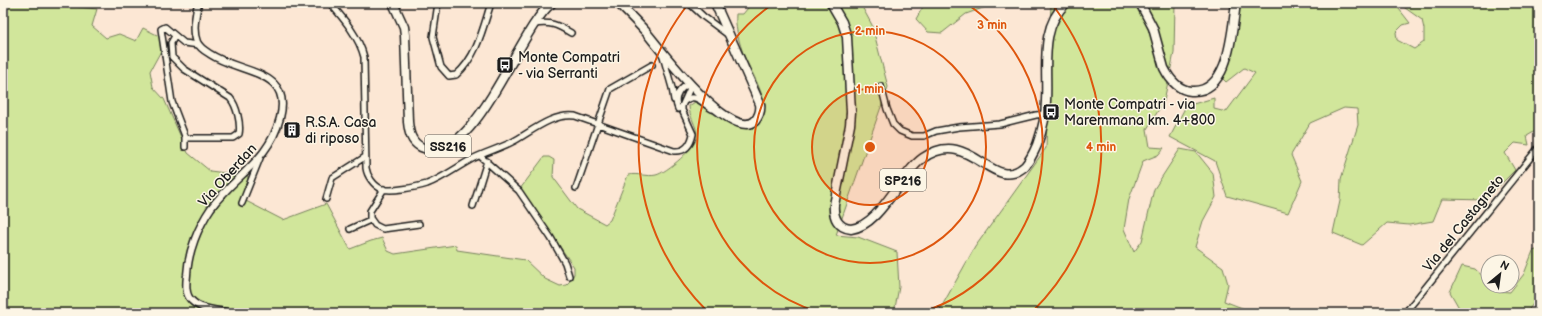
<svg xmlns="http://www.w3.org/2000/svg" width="1542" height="316" viewBox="0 0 1542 316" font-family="'Balsamiq Sans',sans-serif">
<rect width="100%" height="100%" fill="#fce7d4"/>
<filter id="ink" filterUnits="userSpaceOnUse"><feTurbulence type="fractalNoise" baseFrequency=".025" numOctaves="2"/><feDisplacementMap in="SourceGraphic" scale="8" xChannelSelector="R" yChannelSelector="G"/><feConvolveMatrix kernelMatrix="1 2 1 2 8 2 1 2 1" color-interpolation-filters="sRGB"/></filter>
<g filter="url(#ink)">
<!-- built -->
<path fill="#f8d9c6" d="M74,3H101L97,9L77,7Z"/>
<!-- green -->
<path fill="#d1e69b" stroke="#76815c" d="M3,3H74L78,7L97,9L92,26L106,38L119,34L136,41L143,28L159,36L162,49L150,71L153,87L164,99L188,153L210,171L248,176L246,201L283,220L326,204L350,249L371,241L382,238L388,251L395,254L456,245L457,250L525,260L545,279L560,286L566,285L570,281L574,274V267L520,189L544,157H549L554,160L553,177L577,209L605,224L610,220L628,175C637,173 648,177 656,175C666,173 698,146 697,136C697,125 689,117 689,106L695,102C707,109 726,123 738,127C745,129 752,129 758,123C776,105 748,70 742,50C738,38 735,26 736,14H743L752,3H860L872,25L888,87L836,235L858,237L897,252L899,287L894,313H3Z
M925,3H997L966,14L942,33L928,32L916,19Z
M1051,3H1175L1174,53L1164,101L1147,129L1150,147L1164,148L1158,155L1143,161L1129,199L1124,229L1134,252L1142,241L1154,189L1180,149L1196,152L1213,173L1216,197L1203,221L1195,247L1223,267L1228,284L1224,301L1250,311V313H938L975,247L1046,148Z
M1240,3H1397L1399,9L1410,23L1403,25L1396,32L1397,40L1414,49L1424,42V29L1422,20L1398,3H1539V129L1527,136L1529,145L1515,143L1505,153L1515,170L1485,200L1442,199L1433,221L1409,225L1387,223L1362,245L1333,233L1340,201L1341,179L1358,125L1357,109L1344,108L1310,123L1291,155L1302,181L1288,213L1227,196L1215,161L1170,137L1186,106L1214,98V109L1226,112L1255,73L1244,68L1226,82L1222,78L1229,64Z
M1539,249V306L1533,304L1526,313H1462L1450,292L1462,266L1475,269L1488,281V286H1494L1499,291L1510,292L1524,274L1533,251Z"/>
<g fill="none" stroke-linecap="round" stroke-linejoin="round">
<!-- minor casing -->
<g stroke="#1c1c1c" stroke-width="8">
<path id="minor" d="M330,3C344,19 359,37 364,57L366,168C367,176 374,186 382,189C391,192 417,187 427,184C443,178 457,167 472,159C486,152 501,148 514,141C532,131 553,113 575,116L674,151C686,152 691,144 693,134L682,110V106L691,86H685C677,92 674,100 678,109
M438,3L433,37L441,67L449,76L456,75C477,57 483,28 491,3
M689,3L704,17L727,34
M534,24C551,22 556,24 571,33
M175,36L171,43L172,57L184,69L230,98C237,106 241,124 239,134L233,138H186
M663,56L672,88L674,100
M881,86L887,109L893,124L900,131L912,136H924L936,131L959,127L1000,124L1036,115L1045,114
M685,101C695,92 703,104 712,109
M185,147V136L172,102L161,29L165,27L184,43L199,45
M480,156L519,191L551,238L565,263L569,276
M576,188L610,89L652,65
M384,189L370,211V218L375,225L383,229L419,224
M326,199L332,178L365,157
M242,203L260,158
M473,206L487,161
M350,229L370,220
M1405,313L1539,147"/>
</g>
<!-- tertiary casing -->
<g stroke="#1c1c1c" stroke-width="9">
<path id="tertiary" d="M198,3C196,15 192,30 197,42C199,47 205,51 210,54C240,74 293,69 280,118C269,161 235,175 211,208C198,227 188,252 187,275C186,284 185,295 192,301C201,310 217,310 229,313"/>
</g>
<!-- primary casing -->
<g stroke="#1c1c1c" stroke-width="11">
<path id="primary" d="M393,3L404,27L405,35L408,122C409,132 411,142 421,147C473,172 519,27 552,3
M618,3C628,13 637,22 646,32C660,49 730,142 755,121C759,116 761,110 760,104L715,3
M831,3L842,22L847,37L851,112L850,125L834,205C833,217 838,228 851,229C881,225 899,175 923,158C971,125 992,196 1025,166C1030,160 1034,152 1037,145C1042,131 1046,116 1046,101C1048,67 1039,28 1066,3
M1140,3L1153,28L1164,68C1170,80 1178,90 1191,91C1230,94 1232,29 1236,3"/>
</g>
<!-- minor -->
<use href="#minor" stroke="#fcf5e5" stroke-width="5"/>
<!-- tertiary -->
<use href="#tertiary" stroke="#fcf5e5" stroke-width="6"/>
<!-- primary -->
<use href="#primary" stroke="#fcf5e5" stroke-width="8"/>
</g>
</g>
<!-- distance rings -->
<circle cx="870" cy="147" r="58" fill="#de560d" fill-opacity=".12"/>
<g fill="none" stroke="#de560d" stroke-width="2">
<circle cx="870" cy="147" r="58"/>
<circle cx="870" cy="147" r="116"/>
<path d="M821 313A173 173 0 0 1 773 4M967 4A173 173 0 0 1 919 313"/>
<path d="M708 312A231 231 0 0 1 689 3M1051 3A231 231 0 0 1 1032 312"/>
</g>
<!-- icons -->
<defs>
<g id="bus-square" transform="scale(0.9)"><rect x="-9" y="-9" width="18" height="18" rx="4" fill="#1c1c1c" stroke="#fcf5e5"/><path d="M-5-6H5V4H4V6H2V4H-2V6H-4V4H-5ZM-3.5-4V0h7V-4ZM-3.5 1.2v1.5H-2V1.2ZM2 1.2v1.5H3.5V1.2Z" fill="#fff"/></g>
<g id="building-square" transform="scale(0.9)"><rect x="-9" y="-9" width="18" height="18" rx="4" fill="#1c1c1c" stroke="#fcf5e5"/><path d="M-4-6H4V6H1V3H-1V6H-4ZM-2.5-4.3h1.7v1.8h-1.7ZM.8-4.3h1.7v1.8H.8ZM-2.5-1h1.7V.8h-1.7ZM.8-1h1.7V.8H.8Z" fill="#fff"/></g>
</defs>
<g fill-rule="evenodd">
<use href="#bus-square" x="505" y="65"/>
<use href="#bus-square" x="1051" y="112"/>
<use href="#building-square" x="292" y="130"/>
</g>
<g text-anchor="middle" stroke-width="3" stroke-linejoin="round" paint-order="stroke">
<!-- shield labels -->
<g fill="#fcf5e5" stroke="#5f5d58" stroke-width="1">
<rect x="425" y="135" width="46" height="22" rx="3"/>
<rect x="880" y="169" width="46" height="22" rx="3"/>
</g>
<g font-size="13" font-weight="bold" fill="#1c1c1c">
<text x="448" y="151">SS216</text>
<text x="903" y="185">SP216</text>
</g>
<!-- poi labels -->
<g font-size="14" fill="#1c1c1c" stroke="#fcf5e5" text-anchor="start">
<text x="518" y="62">Monte Compatri<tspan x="518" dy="16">- via Serranti</tspan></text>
<text x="1064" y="109">Monte Compatri - via<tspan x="1064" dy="16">Maremmana km. 4+800</tspan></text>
<text x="305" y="127">R.S.A. Casa<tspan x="305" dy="16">di riposo</tspan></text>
</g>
<!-- street labels -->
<g font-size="14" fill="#1c1c1c" stroke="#fcf5e5">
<text transform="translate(227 175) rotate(-48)" y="5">Via Oberdan</text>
<text transform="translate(1463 223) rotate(-51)" y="5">Via del Castagneto</text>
</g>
</g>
<circle cx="870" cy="147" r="6" fill="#de560d" stroke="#fcf5e5" stroke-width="2"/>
<g font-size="12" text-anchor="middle" font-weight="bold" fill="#de560d" stroke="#fcf5e5" stroke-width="3" stroke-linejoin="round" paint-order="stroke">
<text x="992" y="29">3 min</text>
<text x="870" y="35">2 min</text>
<text x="870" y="93">1 min</text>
<text x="1101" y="151">4 min</text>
</g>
<!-- margin -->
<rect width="1542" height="316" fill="none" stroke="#fcf5e5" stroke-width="16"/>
<rect x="8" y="8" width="1526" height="300" fill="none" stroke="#1c1c1c" stroke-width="1.5" filter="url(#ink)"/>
<!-- north arrow -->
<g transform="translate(1500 274) rotate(29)"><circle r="19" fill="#fcf5e5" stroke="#a29e95"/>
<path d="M0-3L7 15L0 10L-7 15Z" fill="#1c1c1c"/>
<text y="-6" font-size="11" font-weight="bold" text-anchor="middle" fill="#1c1c1c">N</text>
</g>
</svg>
